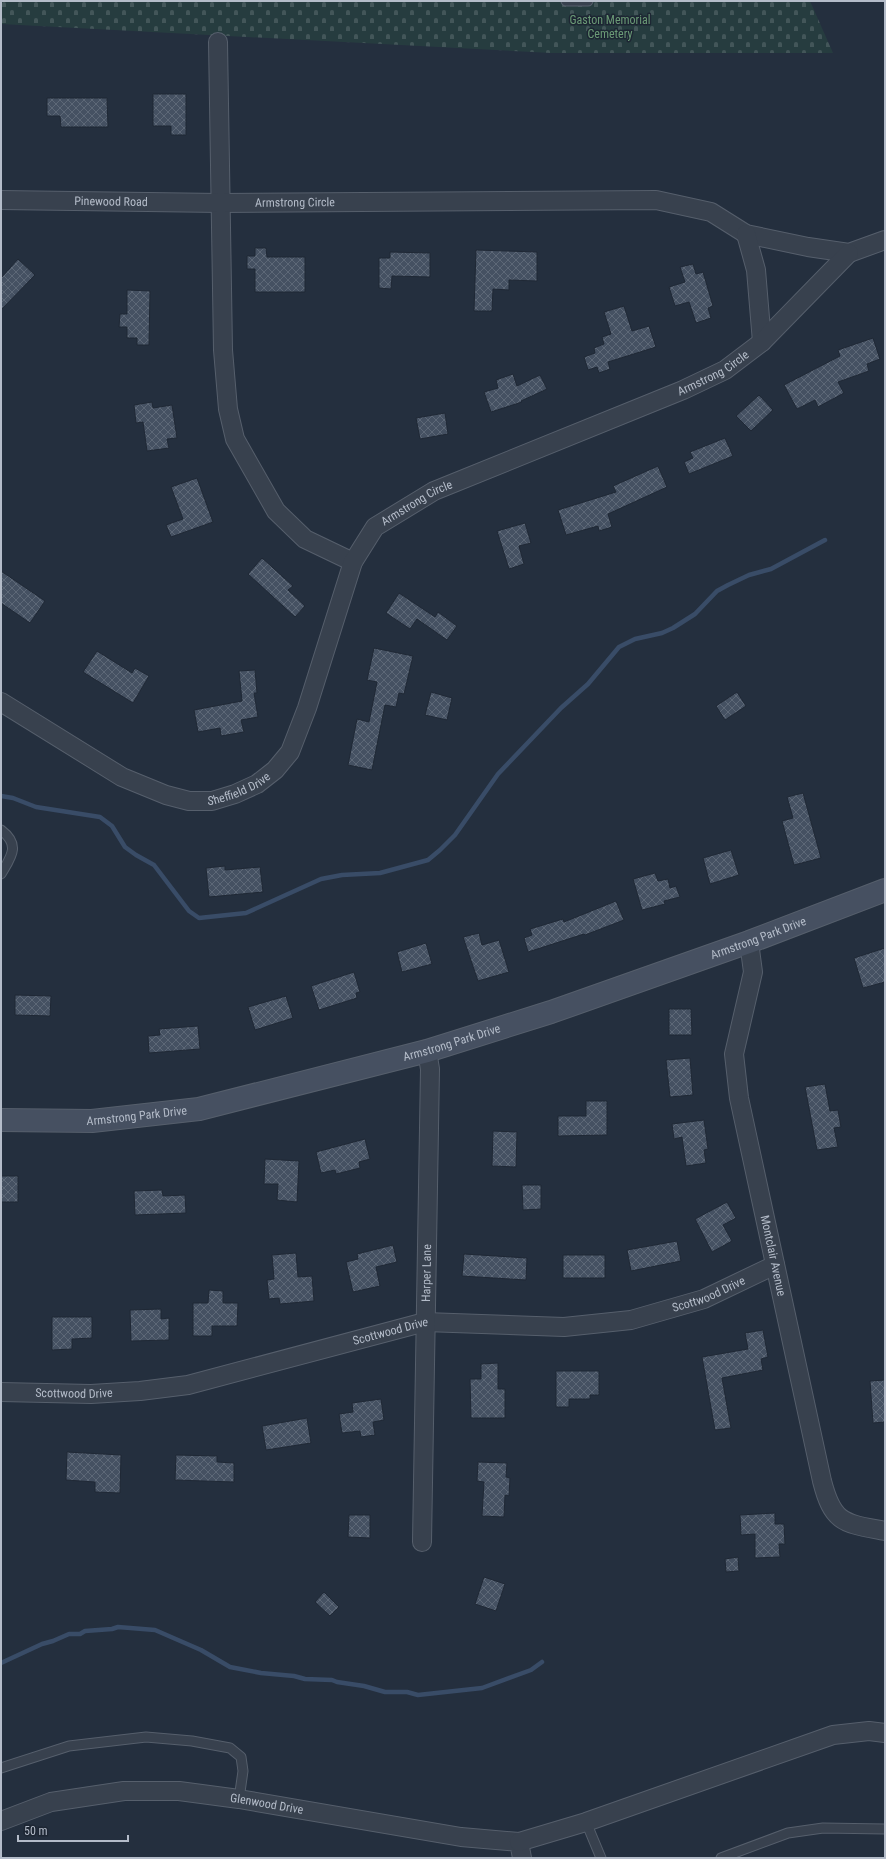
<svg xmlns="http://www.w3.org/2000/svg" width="886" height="1859" viewBox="0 0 886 1859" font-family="'Roboto Condensed',sans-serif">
<defs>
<pattern id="cemetery-stones" width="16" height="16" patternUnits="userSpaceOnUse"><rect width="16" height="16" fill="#263c3f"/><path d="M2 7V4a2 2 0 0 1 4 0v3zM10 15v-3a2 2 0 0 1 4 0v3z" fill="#435659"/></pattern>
<pattern id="building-cross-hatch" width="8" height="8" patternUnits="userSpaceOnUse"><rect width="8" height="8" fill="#455162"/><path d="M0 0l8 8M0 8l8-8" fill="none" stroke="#5d6877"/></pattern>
</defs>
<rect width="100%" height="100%" fill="#242f3e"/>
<!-- cemetery -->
<path fill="url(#cemetery-stones)" d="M1,1H810L833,53H551L1,24Z"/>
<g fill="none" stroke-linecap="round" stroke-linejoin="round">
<!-- stream -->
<path stroke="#394c67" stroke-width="4.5" d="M1,796L13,798L36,807L100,817L112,826L125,847L136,855L154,865L189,911L199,918L246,913L321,879L342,875L380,873L428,860L440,850L455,835L498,774L561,708L588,684L619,647L635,639L662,633L673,628L695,614L717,591L728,585L749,575L771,569L825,540
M1,1663L42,1644L53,1641L69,1634H80L85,1631L112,1629L118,1627L155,1630L201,1650L230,1667L261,1673L294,1676L305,1679L332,1680L337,1682L364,1686L385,1692H407L418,1695L482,1688L531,1670L542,1662"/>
</g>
<!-- building -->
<path fill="url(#building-cross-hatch)" stroke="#1f2835" d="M153,94H186V135H171V126H153Z
M47,98H107L108,127H61L60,116H47Z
M255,248H266L267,257H305V292H255V269H247V256H255Z
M476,250L537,252V281L509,280V290L493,289L492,311H474Z
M390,252L430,253V277L392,276L391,289L379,288V258H390Z
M18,259L35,275L1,310V278Z
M693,264L696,274L703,272L713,306L708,308L711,318L696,323L689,302L675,306L669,287L685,282L680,267Z
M127,290L150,291L149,345H137V338H127V327H119L120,314H127Z
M624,306L632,331L649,326L656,347L608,362L610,369L599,373L597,367L588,370L584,357L595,353L594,348L604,344L602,337L611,334L604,312Z
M873,338L880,359L867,364L869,371L838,382L844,393L818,407L815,400L797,409L784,385L840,356L838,350Z
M513,374L517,386L540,375L547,389L521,401L522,402L491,412L484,392L498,388L496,380Z
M759,395L773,410L751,431L736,416Z
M152,402L153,408L172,405L177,438L167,439L169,448L147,451L143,422L136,423L134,405Z
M445,413L448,434L420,439L416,418Z
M725,438L733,456L689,474L684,462L693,458L690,452Z
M658,466L667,487L608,514L612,527L599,531L598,526L566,535L558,510L616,492L613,486Z
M197,478L213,522L171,537L166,525L183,519L171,487Z
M525,523L531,543L519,546L524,564L509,569L497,531Z
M262,558L293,586L288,590L305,606L295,617L248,574Z
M1,571L45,601L30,623L1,603Z
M399,593L435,617L438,612L457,626L447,640L417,619L410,629L386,613Z
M374,648L413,656L404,694L399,693L396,707L385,705L372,770L348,765L357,719L369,722L377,682L367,680Z
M97,651L132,673L135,668L149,676L133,703L83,672Z
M255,670L257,693H254L258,717L241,720L244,732L221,736L220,728L198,732L194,710L242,701L239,671Z
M431,692L452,698L447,720L425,715Z
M737,692L746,706L725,720L716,706Z
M803,793L821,858L794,865L782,821L793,818L787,797Z
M731,850L739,875L710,884L703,858Z
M225,866V870L260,867L263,892L209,897L206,868Z
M655,873L658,881L668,879L670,888L676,886L680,897L664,901L665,904L642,910L633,879Z
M616,901L624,920L585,935L584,934L528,952L524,938L532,935L530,929L563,919L564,922Z
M479,933L482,945L499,940L509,972L478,981L463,937Z
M426,943L432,964L402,972L397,952Z
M885,948V982L863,988L854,958Z
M354,972L360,992L356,993L357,998L319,1010L311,986Z
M15,995L51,996L50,1016L15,1015Z
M286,996L293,1018L255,1030L248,1007Z
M669,1009H691L692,1035H669Z
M198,1026L200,1049L149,1053L148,1036L160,1035L159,1029Z
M690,1058L693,1095L670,1097L666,1060Z
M825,1084L830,1111L838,1110L841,1127L834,1128L838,1147L817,1150L805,1087Z
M586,1101H607V1135L558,1136V1116H586Z
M704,1120L708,1149L704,1150L706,1163L686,1166L682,1137L674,1139L672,1124Z
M493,1131L517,1132L516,1167L492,1166Z
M365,1139L370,1159L359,1162L360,1168L336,1174L335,1170L321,1173L316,1152Z
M265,1159L299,1161L297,1202L277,1200L278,1184H264Z
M1,1176H18V1202H1Z
M522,1185H541V1209L523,1210Z
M162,1190L163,1196L185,1195L186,1213L135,1215L134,1191Z
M727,1202L736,1218L723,1225L732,1241L712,1252L695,1219Z
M677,1241L681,1261L631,1271L627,1250Z
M393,1245L397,1262L376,1267L380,1286L353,1292L346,1262L358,1259L357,1254Z
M296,1253L298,1277L312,1276L314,1301L280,1304L279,1298L269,1299L267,1280L274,1279L272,1255Z
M464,1254L527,1258L526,1280L462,1276Z
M563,1255H605V1278H563Z
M209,1290L223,1291V1303H238L237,1326H212V1336H193V1303H208Z
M161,1309V1319L169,1318V1340L131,1341L130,1310Z
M52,1317H92V1338L72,1339V1349L52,1350Z
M763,1330L768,1357L761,1359L763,1370L722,1378L731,1428L715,1430L702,1357L748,1349L745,1333Z
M498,1363V1389H505V1418H471L470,1379H481V1364Z
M556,1371H599V1395H590V1399H569V1407H556Z
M885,1380V1422L873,1423L870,1381Z
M381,1399L384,1420L373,1422L375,1435L361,1437L360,1431L342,1433L339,1414L353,1412L352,1403Z
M307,1418L311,1443L266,1450L262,1426Z
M67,1452L121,1455L120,1493L95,1492V1482L66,1480Z
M176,1455L217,1456V1462L234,1463V1482L175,1480Z
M478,1462L507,1463L506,1477L510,1478L509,1496L505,1495L504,1517L482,1516L484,1482L477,1481Z
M775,1513V1524H784L785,1544H779L780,1557L755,1558V1534L741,1535L740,1515Z
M349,1515H370V1538L348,1537Z
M738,1557L739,1571L726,1572L725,1559Z
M484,1577L505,1584L496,1611L475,1604Z
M324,1592L339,1607L330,1616L315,1602Z"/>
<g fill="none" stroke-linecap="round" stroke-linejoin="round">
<!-- lane casing -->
<g stroke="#565f6c" stroke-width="11">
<path id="lane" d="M566,1H588
M1,830C21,845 11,857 1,874
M1,1768L69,1746L146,1737L192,1741L230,1748L241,1757L243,1771L239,1799
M586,1822L601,1858
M721,1858L788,1833L823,1828L885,1829"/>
</g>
<!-- street casing -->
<g stroke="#565f6c" stroke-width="20">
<g id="street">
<path d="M218,42L223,350L228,409L235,439L276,511L305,539L353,562"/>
<path id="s1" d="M1,200L220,203L656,200L711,212L746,234L808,247L849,253L885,240"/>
<path d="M746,234L756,270L762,342"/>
<path id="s2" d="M1,702L122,777L166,795L189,801H212L235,794L257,784L275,770L290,752L307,708L353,562L375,527L434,491L683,390L725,370L762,342L849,253"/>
<path id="s3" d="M749,942L753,972L734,1054L739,1098L822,1481C833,1524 844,1523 885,1531"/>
<path id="s4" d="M1,1392L91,1394L140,1391L188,1385L425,1322L564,1327L631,1320L704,1299L775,1265"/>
<path id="s5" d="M422,1542L430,1069L427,1051"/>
<path id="s6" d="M1,1821L51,1802L124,1791H179L239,1799L461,1837L519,1842L522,1858"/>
<path d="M519,1842L586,1822L833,1735L869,1731L885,1733"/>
</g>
</g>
<!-- secondary casing -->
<g stroke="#565f6c" stroke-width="24">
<g id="secondary">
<path id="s7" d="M1,1120L92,1121L199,1109L427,1051L551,1012L749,942L885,890"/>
</g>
</g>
<!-- lane -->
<use href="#lane" stroke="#38414e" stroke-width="9"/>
<!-- street -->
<use href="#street" stroke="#38414e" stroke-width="18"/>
<!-- secondary -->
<use href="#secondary" stroke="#465061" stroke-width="22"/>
</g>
<g text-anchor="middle" stroke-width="3" stroke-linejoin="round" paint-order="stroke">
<!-- park labels -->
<g font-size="12" fill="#6b9a76" stroke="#1d2633">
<text x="610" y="24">Gaston Memorial<tspan x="610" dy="14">Cemetery</tspan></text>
</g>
<!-- street labels -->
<g font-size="12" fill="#b4bcc9" stroke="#1d2633">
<text dy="4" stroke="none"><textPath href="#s1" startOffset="110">Pinewood Road</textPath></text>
<text dy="4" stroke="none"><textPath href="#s1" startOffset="294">Armstrong Circle</textPath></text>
<text dy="4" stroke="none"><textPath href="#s2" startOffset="945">Armstrong Circle</textPath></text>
<text dy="4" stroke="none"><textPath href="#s2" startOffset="621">Armstrong Circle</textPath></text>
<text dy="4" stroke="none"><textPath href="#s2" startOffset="266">Sheffield Drive</textPath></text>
<text dy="4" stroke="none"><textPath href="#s7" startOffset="784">Armstrong Park Drive</textPath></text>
<text dy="4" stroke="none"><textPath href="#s7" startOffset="460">Armstrong Park Drive</textPath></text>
<text dy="4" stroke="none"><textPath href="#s7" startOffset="136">Armstrong Park Drive</textPath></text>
<text dy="4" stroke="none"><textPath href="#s3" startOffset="320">Montclair Avenue</textPath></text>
<text dy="4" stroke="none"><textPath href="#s5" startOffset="269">Harper Lane</textPath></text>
<text dy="4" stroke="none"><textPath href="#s4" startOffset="721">Scottwood Drive</textPath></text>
<text dy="4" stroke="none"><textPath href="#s4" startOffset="397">Scottwood Drive</textPath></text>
<text dy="4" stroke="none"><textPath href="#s4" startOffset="73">Scottwood Drive</textPath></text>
<text dy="4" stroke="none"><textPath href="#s6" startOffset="271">Glenwood Drive</textPath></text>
</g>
</g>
<!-- border -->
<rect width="886" height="1859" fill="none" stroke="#b4bcc9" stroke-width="4"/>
<!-- scale -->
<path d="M18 1835v6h110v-6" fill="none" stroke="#b4bcc9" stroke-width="2"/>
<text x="24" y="1835" font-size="12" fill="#b4bcc9" stroke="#1d2633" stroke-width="3" paint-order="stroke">50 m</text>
</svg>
